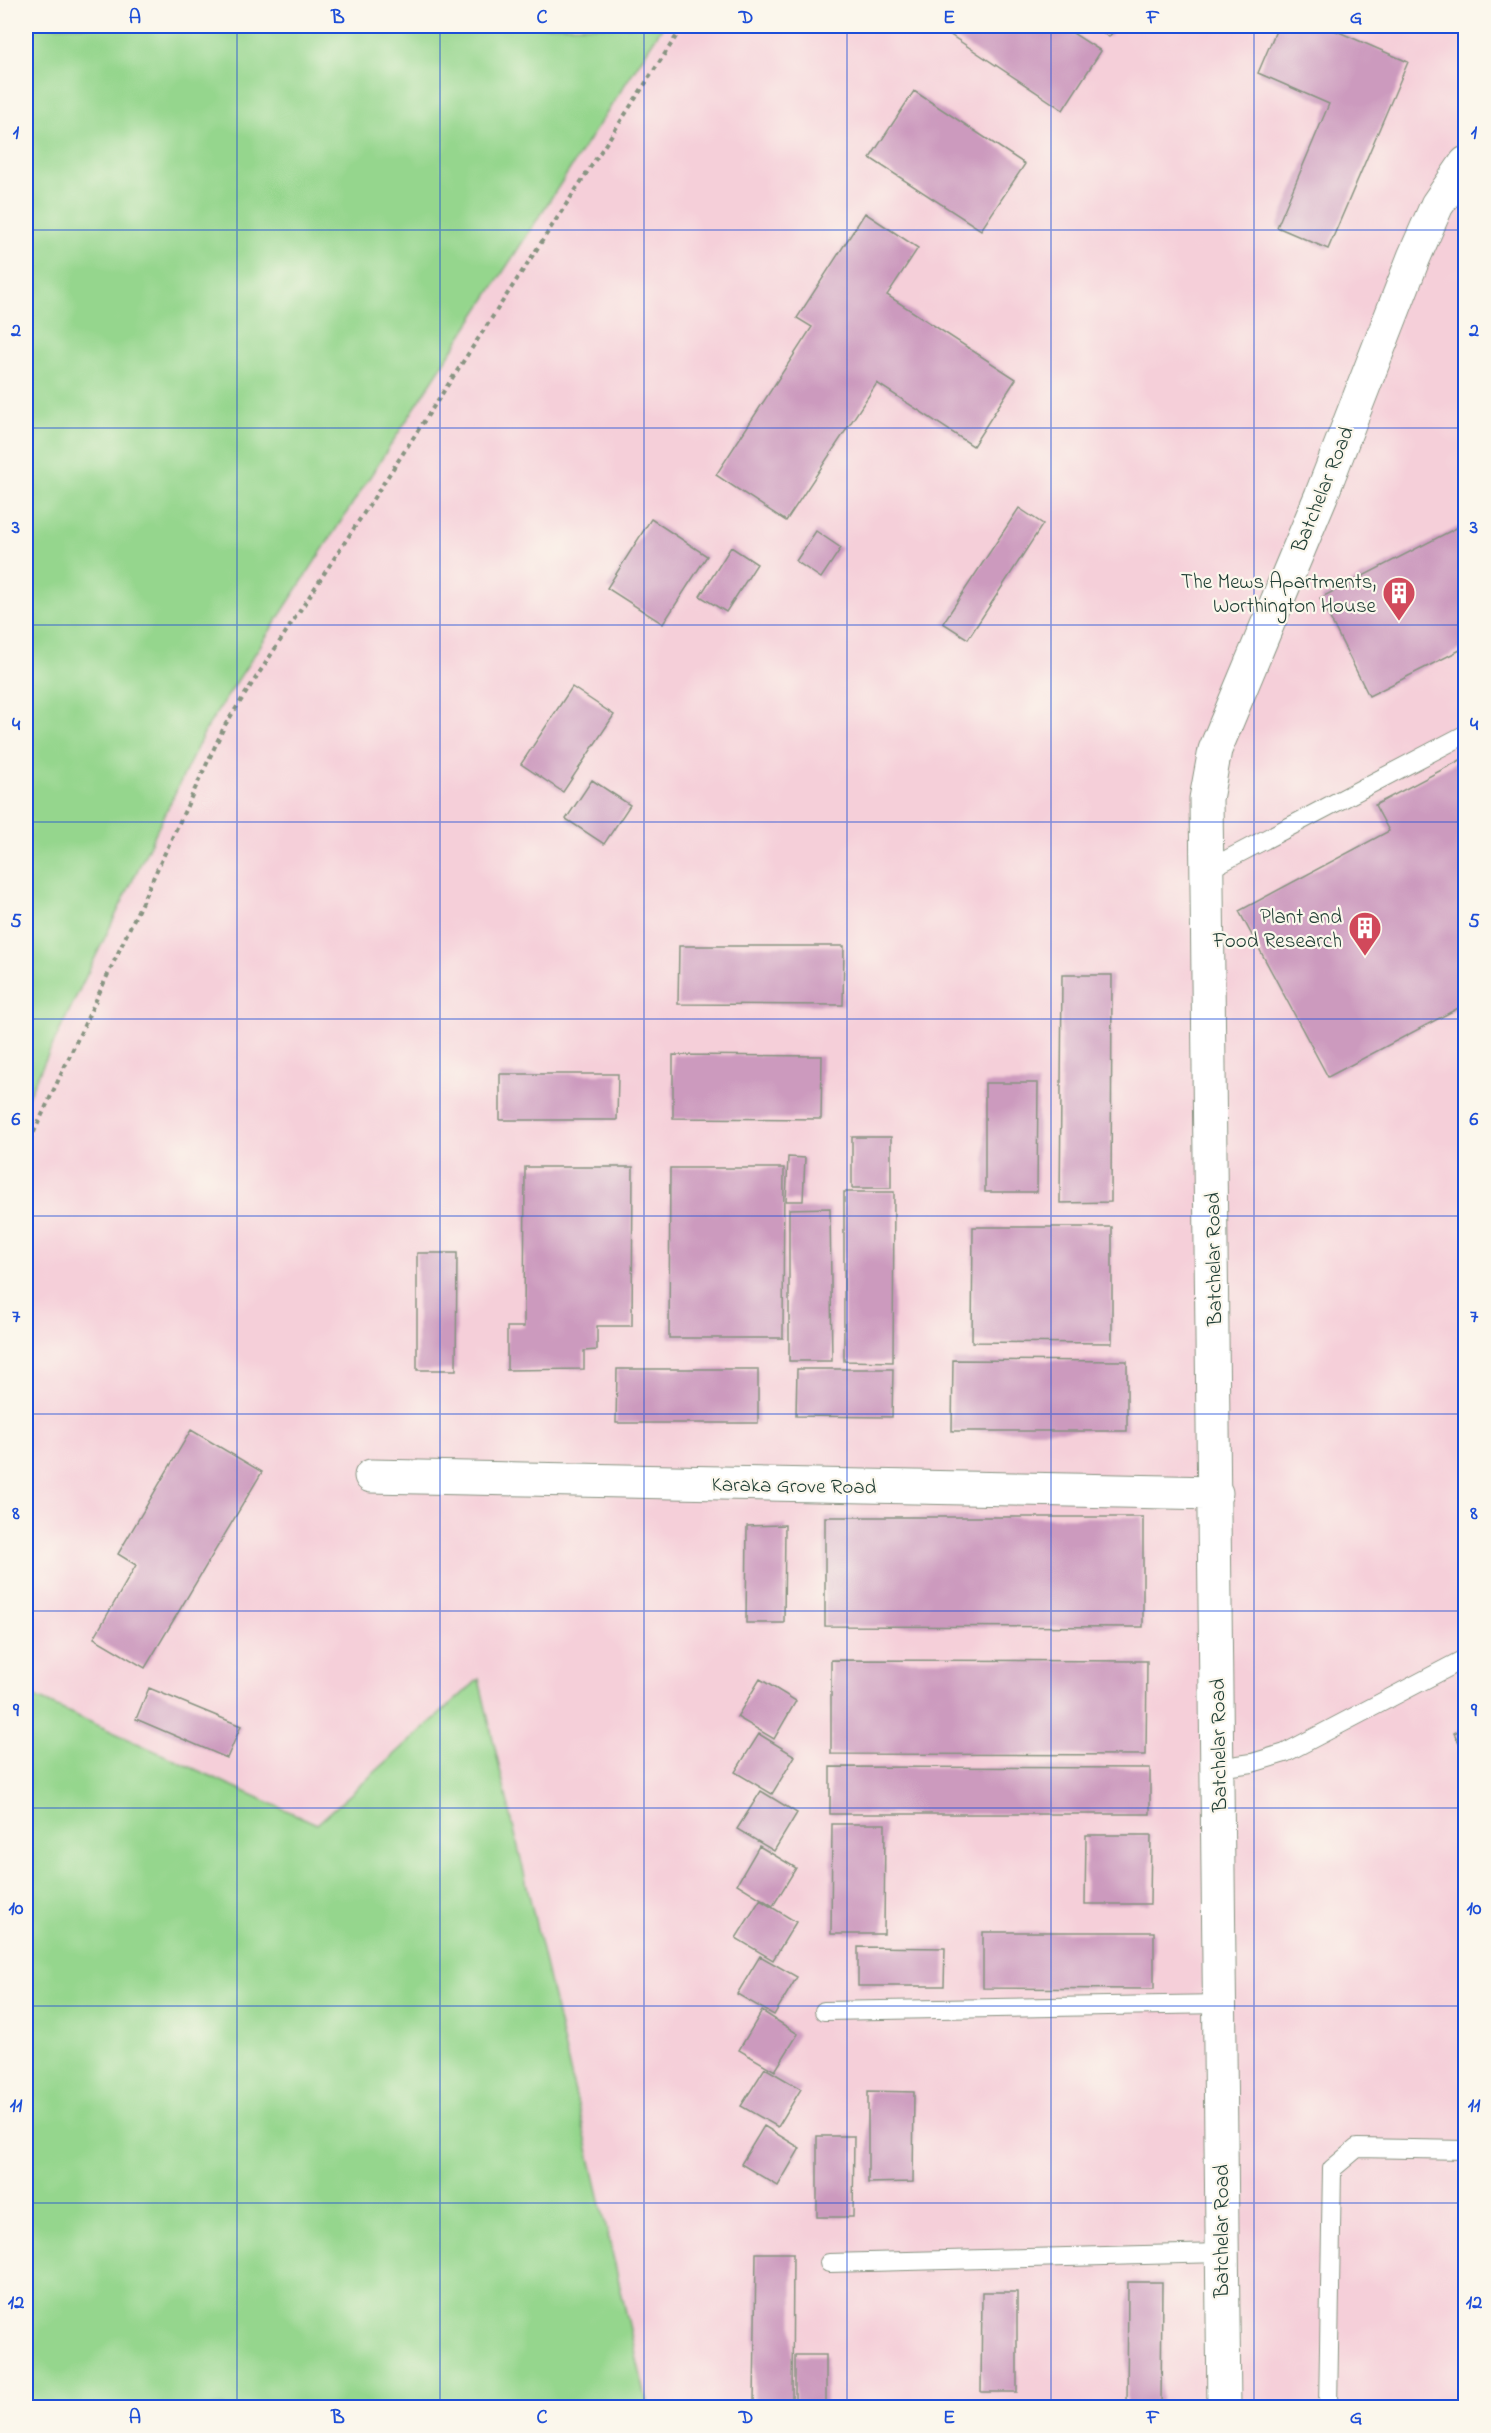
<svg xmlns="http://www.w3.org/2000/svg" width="1491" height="2433" viewBox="0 0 1491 2433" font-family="'Indie Flower',sans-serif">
<rect width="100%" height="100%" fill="#fbf7ec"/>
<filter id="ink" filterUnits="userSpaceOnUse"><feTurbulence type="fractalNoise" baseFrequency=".0167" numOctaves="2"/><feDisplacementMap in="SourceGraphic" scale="12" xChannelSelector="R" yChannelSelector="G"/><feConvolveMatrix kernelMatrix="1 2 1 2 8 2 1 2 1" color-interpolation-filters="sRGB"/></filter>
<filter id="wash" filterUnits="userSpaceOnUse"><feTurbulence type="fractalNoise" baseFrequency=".008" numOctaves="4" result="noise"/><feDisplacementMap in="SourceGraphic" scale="24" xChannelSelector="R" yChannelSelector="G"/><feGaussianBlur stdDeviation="1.35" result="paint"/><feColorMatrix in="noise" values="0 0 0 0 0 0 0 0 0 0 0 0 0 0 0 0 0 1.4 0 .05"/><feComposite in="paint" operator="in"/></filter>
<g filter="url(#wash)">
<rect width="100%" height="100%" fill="#f0ead1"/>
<!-- built -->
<path fill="#f5cfd9" d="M663,26H1465V2407H648L479,1679L317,1824L26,1693V1100L206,729Z"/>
<!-- green -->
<path fill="#95d68d" stroke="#5a8a60" stroke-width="1.5" d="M26,26H663L206,729L26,1100Z
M479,1679L648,2407H26V1693L317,1824Z"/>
<g id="blocks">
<!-- building -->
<path fill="#cc9abe" d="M937,26H1062L1101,51L1063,110Z
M1092,26H1117L1109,37Z
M1278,26H1325L1408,62L1328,249L1277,227L1329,104L1258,73Z
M914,91L1025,164L981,230L870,158Z
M865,213L918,248L887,295L1016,379L973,446L877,383L786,521L716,475L812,327L797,318Z
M1019,508L1043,524L968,639L943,623Z
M651,519L707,556L663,624L607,588Z
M1466,523V647L1369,696L1320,598Z
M816,531L841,548L821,578L796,561Z
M731,547L757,564L726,612L700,596Z
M572,687L614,715L563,792L521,764Z
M1466,757V1004L1328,1077L1239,911L1389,831L1375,805Z
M592,780L630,805L604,844L566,819Z
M679,946H844L843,1005L678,1004Z
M1062,975H1112L1111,1202L1060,1203Z
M673,1055L822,1056L821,1119L673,1118Z
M500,1074H618L617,1120H500Z
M985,1083H1038L1037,1192H985Z
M852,1137H891V1188H852Z
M788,1157L805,1158L803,1201H786Z
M525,1167H633L632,1326H597V1350L584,1351V1369L507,1370V1327H524Z
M670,1168H784L783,1338H669Z
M844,1192H894L893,1362L844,1361Z
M830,1208L832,1361H789V1209Z
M973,1227H1112V1343L972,1342Z
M417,1253H457L456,1370H417Z
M953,1360L1127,1361V1431H952Z
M617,1369H758V1423H616Z
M797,1369H893L892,1417L796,1416Z
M191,1430L262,1472L145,1668L94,1638L136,1565L118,1554Z
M825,1517H1143V1627L825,1626Z
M785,1525L784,1623H746L747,1526Z
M831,1660L1147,1661L1146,1755L831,1754Z
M760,1679L796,1701L774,1739L737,1717Z
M149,1688L241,1726L227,1758L136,1719Z
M1466,1727V1748L1463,1750L1454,1733Z
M759,1734L795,1756L772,1794L735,1772Z
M830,1767L1150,1768V1814H830Z
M761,1791L797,1813L774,1851L737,1829Z
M832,1824H885L884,1934H831Z
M1086,1835H1151L1150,1904H1085Z
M759,1846L796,1868L773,1906L737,1884Z
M760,1900L796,1922L773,1960L736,1938Z
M983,1932H1154V1989L983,1988Z
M858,1947L945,1948L944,1986H858Z
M760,1956L797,1977L774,2015L737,1994Z
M762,2011L798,2034L775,2071L739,2050Z
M765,2068L801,2089L778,2127L741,2106Z
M868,2091L914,2092L913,2182L868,2183Z
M764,2126L800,2148L778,2186L741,2164Z
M817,2136H854L853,2217H817Z
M756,2253H793L792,2403H754Z
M1128,2282H1162L1161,2408H1127Z
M982,2292H1017V2392H981Z
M795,2355H826V2408H795Z"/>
</g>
</g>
<g filter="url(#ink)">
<use href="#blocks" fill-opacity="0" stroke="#889482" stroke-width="1.5"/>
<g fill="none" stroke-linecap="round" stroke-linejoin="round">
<!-- service casing -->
<g stroke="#889482" stroke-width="20">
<path id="service" d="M1209,869L1466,734
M1218,1768L1252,1763L1285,1753L1466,1658
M824,2011L1221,2004
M829,2263L1221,2253
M1328,2408L1332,2169L1357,2148L1466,2150"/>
</g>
<!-- minor casing -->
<g stroke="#889482" stroke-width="35">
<path id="minor" d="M371,1476L1216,1493
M1224,2408L1206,799L1215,750L1321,496L1414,257L1437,205L1466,163"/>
</g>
<!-- path -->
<path stroke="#889482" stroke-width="4" stroke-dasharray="4.5 4.5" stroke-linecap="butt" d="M26,1149L225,725L683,26"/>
<!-- service -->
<use href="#service" stroke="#fff" stroke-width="18"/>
<!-- minor -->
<use href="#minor" stroke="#fff" stroke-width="33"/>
</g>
</g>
<!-- grid -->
<path fill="none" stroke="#1d4ed8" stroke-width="1.5" stroke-opacity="0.55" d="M237,26V2408M440,26V2408M644,26V2408M847,26V2408M1051,26V2408M1254,26V2408M26,230H1466M26,428H1466M26,625H1466M26,822H1466M26,1019H1466M26,1216H1466M26,1414H1466M26,1611H1466M26,1808H1466M26,2006H1466M26,2203H1466"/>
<!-- icons -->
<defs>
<g id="building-pin" transform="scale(1.725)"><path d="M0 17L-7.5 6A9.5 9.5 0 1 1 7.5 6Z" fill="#d1495b" stroke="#fbf7ec"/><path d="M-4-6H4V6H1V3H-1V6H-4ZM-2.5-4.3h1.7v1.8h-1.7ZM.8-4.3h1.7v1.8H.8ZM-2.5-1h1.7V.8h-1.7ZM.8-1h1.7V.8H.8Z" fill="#fff"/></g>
</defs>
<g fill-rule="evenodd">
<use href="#building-pin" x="1399" y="593"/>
<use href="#building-pin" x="1365" y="928"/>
</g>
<g text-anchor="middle" stroke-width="4.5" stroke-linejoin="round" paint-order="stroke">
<!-- street labels -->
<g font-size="21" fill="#1f3d34" stroke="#fbf7ec">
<text transform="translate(1322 489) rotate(-68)" y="7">Batchelar Road</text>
<text transform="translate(1213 1259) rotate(-91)" y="7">Batchelar Road</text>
<text transform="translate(794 1485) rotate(1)" y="7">Karaka Grove Road</text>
<text transform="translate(1218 1745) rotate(-91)" y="7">Batchelar Road</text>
<text transform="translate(1221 2231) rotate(-90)" y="7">Batchelar Road</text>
</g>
<!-- poi labels -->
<g font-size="21" fill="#1f3d34" stroke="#fbf7ec" text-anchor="end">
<text x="1376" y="588">The Mews Apartments,<tspan x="1376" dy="24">Worthington House</tspan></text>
<text x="1342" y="923">Plant and<tspan x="1342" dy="24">Food Research</tspan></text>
</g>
</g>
<!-- margin -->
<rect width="1491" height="2433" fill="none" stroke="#fbf7ec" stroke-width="66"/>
<rect x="33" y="33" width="1425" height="2367" fill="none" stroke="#1d4ed8" stroke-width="2"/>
<g font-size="20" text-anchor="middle" font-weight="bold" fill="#1d4ed8">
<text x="135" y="23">A</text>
<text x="338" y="23">B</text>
<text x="542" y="23">C</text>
<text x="746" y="23">D</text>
<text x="949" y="23">E</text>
<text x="1153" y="23">F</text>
<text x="1356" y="23">G</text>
<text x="16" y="138">1</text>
<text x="1474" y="138">1</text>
<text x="16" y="336">2</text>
<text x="1474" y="336">2</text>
<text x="16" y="533">3</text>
<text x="1474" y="533">3</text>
<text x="16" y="730">4</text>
<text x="1474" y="730">4</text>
<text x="16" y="927">5</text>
<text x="1474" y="927">5</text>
<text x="16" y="1125">6</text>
<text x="1474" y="1125">6</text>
<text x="16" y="1322">7</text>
<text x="1474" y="1322">7</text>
<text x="16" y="1519">8</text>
<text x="1474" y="1519">8</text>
<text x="16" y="1716">9</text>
<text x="1474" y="1716">9</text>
<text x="16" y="1914">10</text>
<text x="1474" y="1914">10</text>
<text x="16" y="2111">11</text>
<text x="1474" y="2111">11</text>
<text x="16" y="2308">12</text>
<text x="1474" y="2308">12</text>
<text x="135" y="2423">A</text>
<text x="338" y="2423">B</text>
<text x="542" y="2423">C</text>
<text x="746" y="2423">D</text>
<text x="949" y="2423">E</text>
<text x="1153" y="2423">F</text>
<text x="1356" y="2423">G</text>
</g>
</svg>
